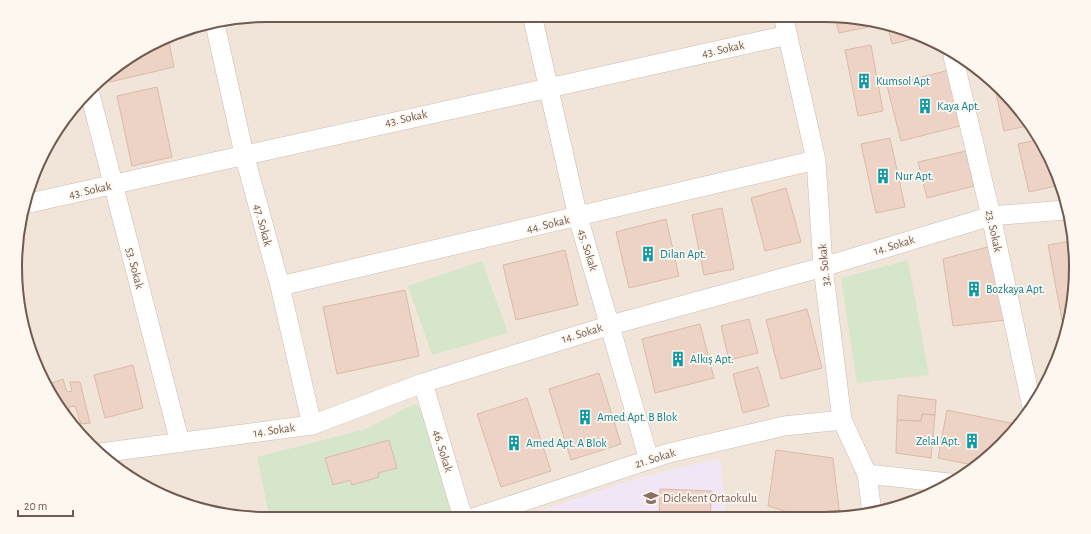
<svg xmlns="http://www.w3.org/2000/svg" width="1091" height="534" viewBox="0 0 1091 534" font-family="'Alegreya Sans',sans-serif">
<rect width="100%" height="100%" fill="#faf3ea"/>
<!-- residential -->
<path fill="#f1e5d9" d="M267,15H824L921,34L1002,89L1057,171L1076,267L1057,364L1024,421L978,467L921,500L857,517L267,519L170,500L89,445L41,379L17,300L20,218L49,141L113,67L186,28Z"/>
<!-- education -->
<path fill="#f0e6f6" d="M720,458L726,517L519,518L634,479Z"/>
<!-- green -->
<path fill="#d6e6ca" d="M908,260L929,375L857,383L841,278Z
M482,261L508,333L432,355L408,286Z
M414,404L426,412L451,513L450,518L270,519L257,457L366,429Z"/>
<!-- building -->
<path fill="#ecd3c5" stroke="#dcbaa7" d="M835,17L868,24V27L839,33Z
M888,28L921,34L924,36L892,44Z
M168,38L174,67L110,82L108,73L113,67Z
M871,45L883,111L858,116L845,50Z
M949,70L964,125L901,141L887,86Z
M994,83L1002,89L1027,126L1004,131Z
M157,87L172,157L132,166L117,96Z
M890,138L905,207L876,213L861,144Z
M1036,140L1057,171L1060,185L1029,192L1018,144Z
M966,151L974,186L927,198L918,162Z
M786,188L801,242L765,251L751,198Z
M722,208L734,269L704,275L692,215Z
M666,219L679,276L629,288L616,232Z
M1071,241L1076,267L1066,319L1062,320L1048,245Z
M991,246L1006,320L953,326L943,259Z
M565,250L578,305L516,320L503,265Z
M405,290L419,356L337,374L323,307Z
M807,309L822,368L781,379L766,320Z
M749,319L758,353L729,360L721,326Z
M700,324L714,378L655,393L642,339Z
M133,365L143,408L105,418L94,375Z
M758,367L769,406L743,413L733,374Z
M599,373L621,444L571,460L549,389Z
M63,379L67,392L72,391L70,382H80L90,423L81,424L75,406L69,407L72,422L46,385Z
M898,395L936,400L935,415L922,414L921,421L897,420Z
M527,398L551,471L501,487L477,414Z
M947,410L1020,425L978,466L938,458Z
M922,414L935,415L931,458L896,453L897,420L921,421Z
M389,440L397,468L378,473L379,477L352,485L350,480L333,485L325,458Z
M776,450L833,458L840,517H805L768,506Z
M660,489L712,491L710,517L659,518Z"/>
<g fill="none" stroke-linecap="round" stroke-linejoin="round">
<!-- minor casing -->
<g stroke="#cbbbb1" stroke-width="20">
<path id="minor" d="M532,15L578,217L649,460
M783,15L816,160L823,267L842,420L867,474L872,513
M215,24L244,154L280,286L312,425
M953,56L991,216L1032,407
M90,94L180,443
M25,204L788,35
M280,286L816,160
M423,383L463,518
M100,453L312,425L423,383L611,325L823,267L991,216L1065,210
M867,474L949,483
M473,518L669,453L784,426L842,420"/>
</g>
<!-- minor -->
<use href="#minor" stroke="#fff" stroke-width="19"/>
</g>
<!-- icons -->
<defs>
<g id="building-bare" transform="scale(1.2)"><path d="M-4-6H4V6H1V3H-1V6H-4ZM-2.5-4.3h1.7v1.8h-1.7ZM.8-4.3h1.7v1.8H.8ZM-2.5-1h1.7V.8h-1.7ZM.8-1h1.7V.8H.8Z" fill="#0f9aa8" stroke="#fdf7f0" stroke-width="2.5" paint-order="stroke"/></g>
<g id="school-bare" transform="scale(1.2)"><path d="M0-5L7-2L0 1L-7-2ZM-4 1L0 2.5L4 1V4Q0 6-4 4Z" fill="#8d6e63" stroke="#fdf7f0" stroke-width="2.5" paint-order="stroke"/></g>
</defs>
<g fill-rule="evenodd">
<use href="#building-bare" x="864" y="81"/>
<use href="#building-bare" x="925" y="106"/>
<use href="#building-bare" x="883" y="176"/>
<use href="#building-bare" x="648" y="254"/>
<use href="#building-bare" x="974" y="289"/>
<use href="#building-bare" x="678" y="359"/>
<use href="#building-bare" x="585" y="417"/>
<use href="#building-bare" x="972" y="441"/>
<use href="#building-bare" x="514" y="443"/>
<use href="#school-bare" x="651" y="498"/>
</g>
<g text-anchor="middle" stroke-width="3.5" stroke-linejoin="round" paint-order="stroke">
<!-- street labels -->
<g font-size="12" fill="#715b50" stroke="#fdf7f0">
<text transform="translate(723 49) rotate(-12)" y="4">43. Sokak</text>
<text transform="translate(406 118) rotate(-12)" y="4">43. Sokak</text>
<text transform="translate(90 190) rotate(-12)" y="4">43. Sokak</text>
<text transform="translate(548 224) rotate(-13)" y="4">44. Sokak</text>
<text transform="translate(263 225) rotate(75)" y="4">47. Sokak</text>
<text transform="translate(994 231) rotate(78)" y="4">23. Sokak</text>
<text transform="translate(894 245) rotate(-17)" y="4">14. Sokak</text>
<text transform="translate(588 250) rotate(73)" y="4">45. Sokak</text>
<text transform="translate(824 265) rotate(-95)" y="4">32. Sokak</text>
<text transform="translate(135 268) rotate(76)" y="4">53. Sokak</text>
<text transform="translate(582 333) rotate(-17)" y="4">14. Sokak</text>
<text transform="translate(274 430) rotate(-8)" y="4">14. Sokak</text>
<text transform="translate(443 451) rotate(73)" y="4">46. Sokak</text>
<text transform="translate(655 458) rotate(-17)" y="4">21. Sokak</text>
</g>
<!-- culture labels -->
<g font-size="12" fill="#0d838f" stroke="#fdf7f0" text-anchor="start">
<text x="876" y="85">Kumsol Apt</text>
<text x="937" y="110">Kaya Apt.</text>
<text x="895" y="180">Nur Apt.</text>
<text x="660" y="258">Dilan Apt.</text>
<text x="986" y="293">Bozkaya Apt.</text>
<text x="690" y="363">Alkış Apt.</text>
<text x="597" y="421">Amed Apt. B Blok</text>
<text x="960" y="445" text-anchor="end">Zelal Apt.</text>
<text x="526" y="447">Amed Apt. A Blok</text>
</g>
<!-- education labels -->
<g font-size="12" fill="#785e54" stroke="#fdf7f0" text-anchor="start">
<text x="663" y="502">Diclekent Ortaokulu</text>
</g>
</g>
<!-- crop -->
<path d="M0 0H1091V534H0ZM267 22H824A245 245 0 0 1 1069 267V267A245 245 0 0 1 824 512H267A245 245 0 0 1 22 267V267A245 245 0 0 1 267 22Z" fill="#fdf7f0" fill-rule="evenodd"/>
<path fill="none" stroke="#715b50" stroke-width="2" d="M267 22H824A245 245 0 0 1 1069 267V267A245 245 0 0 1 824 512H267A245 245 0 0 1 22 267V267A245 245 0 0 1 267 22Z"/>
<!-- scale -->
<path d="M18 510v6h55v-6" fill="none" stroke="#715b50" stroke-width="2"/>
<text x="24" y="510" font-size="12" fill="#715b50" stroke="#fdf7f0" stroke-width="3" paint-order="stroke">20 m</text>
</svg>
